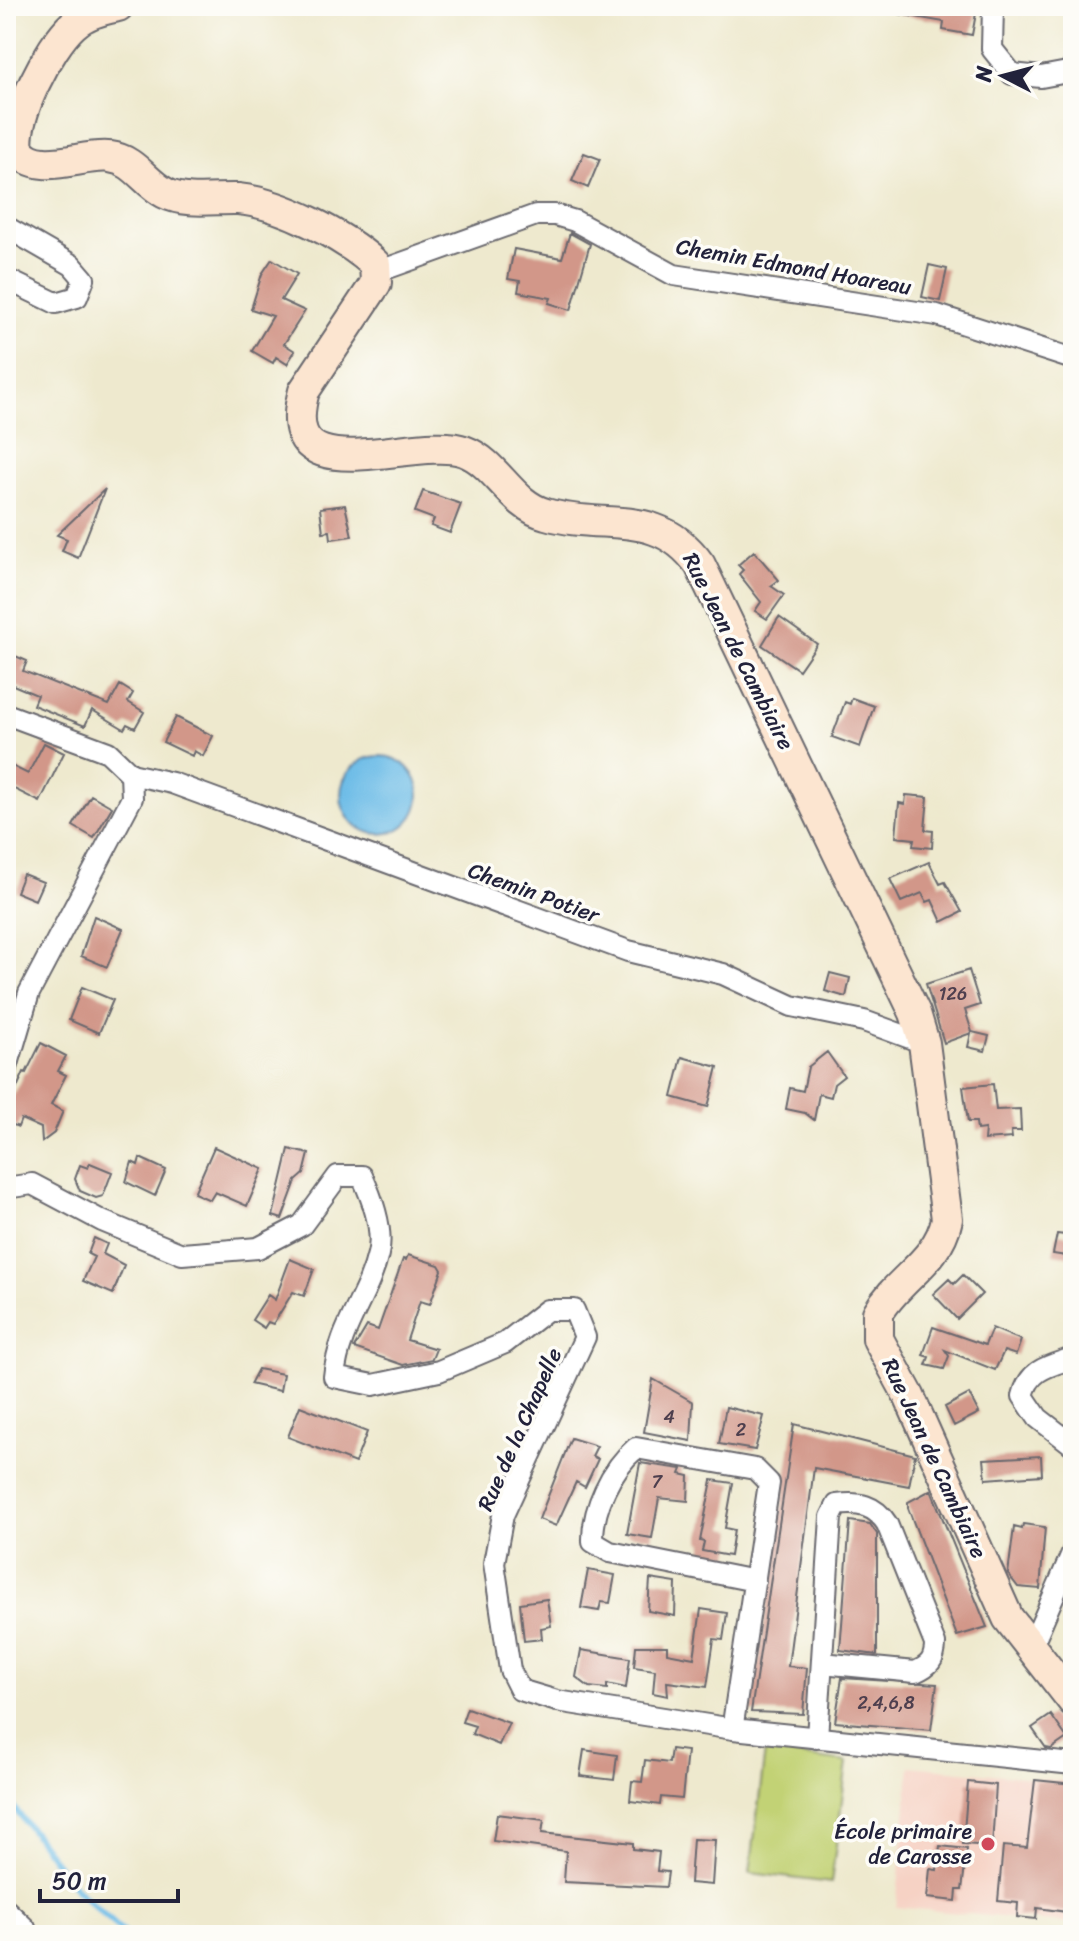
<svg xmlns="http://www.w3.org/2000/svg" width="1079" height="1941" viewBox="0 0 1079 1941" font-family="Sriracha,sans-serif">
<rect width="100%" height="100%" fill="#fdfcf7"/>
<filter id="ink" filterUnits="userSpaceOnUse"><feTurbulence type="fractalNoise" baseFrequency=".0125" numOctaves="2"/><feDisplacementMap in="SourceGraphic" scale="16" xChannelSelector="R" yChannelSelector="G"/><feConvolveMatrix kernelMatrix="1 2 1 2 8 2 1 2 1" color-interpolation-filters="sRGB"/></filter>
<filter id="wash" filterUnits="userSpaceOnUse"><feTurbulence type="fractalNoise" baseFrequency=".006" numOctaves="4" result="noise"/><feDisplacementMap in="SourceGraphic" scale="32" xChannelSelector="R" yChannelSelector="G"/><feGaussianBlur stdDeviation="1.8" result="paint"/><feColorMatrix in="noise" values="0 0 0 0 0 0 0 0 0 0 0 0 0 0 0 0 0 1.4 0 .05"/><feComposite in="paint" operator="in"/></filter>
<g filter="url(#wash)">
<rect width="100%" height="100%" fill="#eee9ce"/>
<!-- built -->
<path fill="#f6d2c4" d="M910,1766L1073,1782V1924L896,1907Z"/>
<!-- green -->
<path fill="#c2d274" stroke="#727a58" stroke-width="2" d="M765,1751L847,1762L831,1883L750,1873Z"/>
<!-- water -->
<path fill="#6cbce7" stroke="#476f91" stroke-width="2" d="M341 795a39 39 0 1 1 78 0a39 39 0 1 1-78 0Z"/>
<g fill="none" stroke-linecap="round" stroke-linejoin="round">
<!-- stream -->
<path stroke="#6cbce7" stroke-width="6" d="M6,1797L76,1889L126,1935"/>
</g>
<g id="blocks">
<!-- building -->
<path fill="#d29789" d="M898,6L977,8L972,35L943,30L944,22L898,14Z
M584,153L600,159L588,188L572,181Z
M570,233L590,244L571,310L549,303L551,298L518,292L520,281L508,279L514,249L562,258Z
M272,259L297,274L281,300L305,311L284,344L295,351L287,364L276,357L273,363L252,351L273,316L251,309L262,274Z
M929,265L947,269L940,301L922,297Z
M105,489L78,558L62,551L67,539L57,535Z
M423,491L461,504L450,533L431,526L434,519L415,512Z
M345,505L352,536L331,539L330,531L323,532L320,508Z
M754,551L779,580L771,586L784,595L767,619L755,611L761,602L739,574L743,570L738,565Z
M779,617L817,644L799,670L762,645Z
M6,652L27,661L23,671L109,705L120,685L133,693L128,702L144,712L135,728L127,724L124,729L92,710L85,726L33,705L37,695L6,682Z
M852,698L874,706L860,747L832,737L845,702L850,704Z
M176,717L213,736L203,756L194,751L192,756L163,742Z
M44,743L64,753L40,802L6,785V763L28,774Z
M91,795L112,807L94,838L73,826Z
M906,795L928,797L925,830L933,831L932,848L913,846L914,839L896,837L899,803L905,804Z
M929,862L940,884L945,882L962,912L942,922L932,900L927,902L922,893L901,902L890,879Z
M23,874L43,882L35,900L16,892Z
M94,916L123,929L107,967L81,956Z
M969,970L980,1005L965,1010L972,1032L989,1036L985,1051L968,1047L971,1033L944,1043L926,984Z
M830,973L850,978L846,997L825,991Z
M82,987L113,1000L99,1033L69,1020Z
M41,1043L66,1056L58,1071L66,1075L51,1105L63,1111L54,1133L42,1142L41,1128L21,1119L18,1127L6,1122V1112L24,1072L26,1073Z
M827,1052L844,1076L834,1084L831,1097L819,1094L814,1120L805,1113L786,1109L790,1088L803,1091L808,1067Z
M682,1057L718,1067L708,1107L672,1097Z
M993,1084L996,1110L1020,1109L1021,1131H1011L1012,1138L984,1140L985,1129L977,1130L976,1122H968L963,1087Z
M214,1147L263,1169L247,1206L215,1192L210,1200L194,1193Z
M289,1149L309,1154L304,1174L296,1181L282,1219L273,1216Z
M140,1158L166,1170L155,1196L126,1182L132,1162L138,1165Z
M90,1163L112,1172L103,1196L96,1198L80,1191L75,1179L80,1165L88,1168Z
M1057,1234L1073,1236V1257L1053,1254Z
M94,1238L107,1244L103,1254L124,1265L113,1294L83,1281L94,1257L88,1254Z
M408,1255L439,1265L442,1270L430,1304L420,1301L407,1340L436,1349L432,1359L403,1365L354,1348L367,1326L378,1330L403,1259L406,1260Z
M290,1259L314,1269L304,1296L293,1292L273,1324L268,1322L264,1328L252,1320L268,1295L275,1300Z
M963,1275L982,1294L957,1319L933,1294L949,1279L954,1284Z
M933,1327L985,1345L992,1328L1021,1340L1016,1355L1004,1351L995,1370L945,1350L949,1356L944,1369L926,1365L929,1357L923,1355Z
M258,1369L283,1374L280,1391L250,1384Z
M653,1379L693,1402L691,1441L644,1432Z
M969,1394L979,1413L954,1426L945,1407Z
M300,1406L367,1432L355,1463L288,1437Z
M726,1407L764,1416L755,1450L719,1444Z
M794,1424L915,1455L909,1486L814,1468L788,1666L807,1668L803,1714L751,1712Z
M571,1438L597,1446L592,1456L598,1459L585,1487L576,1482L556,1526L539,1519Z
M1041,1456L1042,1475L986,1479L984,1459Z
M640,1463L682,1469L680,1474L689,1476L688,1501L659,1498L652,1538L627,1534Z
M712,1480L733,1483L725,1528L734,1530L730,1556L702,1551L704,1542L700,1541Z
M931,1490L987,1627L957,1636L908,1508V1502Z
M850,1521L870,1524L877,1534V1655L840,1650Z
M1023,1524L1045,1527L1040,1589L1018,1587L1008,1574L1014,1527L1022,1529Z
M588,1570L615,1575L610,1603L601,1602L599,1611L581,1608Z
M650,1579L676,1583L675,1616L648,1611Z
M547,1599L551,1626L541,1628L542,1639L524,1641L520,1603Z
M701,1609L727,1613L723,1640L714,1639L707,1687L667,1682L668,1696L653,1693L655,1670L634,1667L636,1646H667V1653L694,1658Z
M581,1650L630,1658L626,1688L607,1684V1689L589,1687L576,1677Z
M842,1678L937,1684L931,1730L835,1722Z
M467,1708L509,1723L499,1745L472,1734L475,1726L462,1722Z
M1051,1715L1067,1738L1051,1749L1046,1748L1032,1728Z
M671,1749L687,1751L682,1799L661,1797L660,1805L630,1801L632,1781L642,1782L645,1760L669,1763Z
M584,1750L617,1755L614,1780L580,1776Z
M1035,1780L1073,1784L1070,1850H1073V1859L1067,1912L1037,1908L1036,1919L1017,1917L1018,1903L998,1901L1003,1846L1027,1848Z
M968,1782L996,1785L992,1846L963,1844Z
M497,1814L544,1820L542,1833L633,1843V1849L659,1852L657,1871L668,1872L666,1887L564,1882L566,1851L493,1841Z
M693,1839L715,1840L712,1885L690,1883Z
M940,1846L967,1849L962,1890H957L956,1901L927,1898L930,1869L937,1870Z"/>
</g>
</g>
<g filter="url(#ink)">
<use href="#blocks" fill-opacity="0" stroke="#69686e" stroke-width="2"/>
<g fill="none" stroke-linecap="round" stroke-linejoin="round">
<!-- street casing -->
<g stroke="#69686e" stroke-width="24">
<path id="street" d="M993,6L992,49L1012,74L1041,77L1073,71
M6,227L72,265L84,279L77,297L56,303L6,279
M377,272L536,215H555L575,221L674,275L937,315L1073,359
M6,714L108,752L131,774L132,798L29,993L6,1071
M131,774L172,783L628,951L723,974L792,1006L864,1021L924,1043
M6,1188L32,1184L102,1221L182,1254L258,1248L302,1225L338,1176H362C372,1198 384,1231 378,1254C368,1298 339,1326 334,1377L373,1385L439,1371L505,1343L547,1310H574L585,1337L503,1515L494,1563L510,1670L520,1690L557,1701L733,1729L1073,1764
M1073,1358C1049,1366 1029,1369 1023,1396L1038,1418L1073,1445
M1031,1648L1073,1551
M733,1729L734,1717L769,1483L755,1469L636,1448C611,1469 592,1509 593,1542L610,1552L755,1581
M817,1738L831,1517L837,1505C859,1502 875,1505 887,1524L935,1644C935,1660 929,1666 915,1672L822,1663
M6,1910L25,1928L27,1935"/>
</g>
<!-- secondary casing -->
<g stroke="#69686e" stroke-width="34">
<path id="secondary" d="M118,6C101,10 86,13 73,25C49,47 12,118 18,149C37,178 83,153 110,157C135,160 144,182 165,193C186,204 216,198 238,199C281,203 343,235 375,264L376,283L304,391C274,499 415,433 464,451C497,463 511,505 546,514C606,531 658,506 700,565L915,1013L924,1043L947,1219C938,1262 899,1277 878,1313V1339L909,1396L1008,1618L1073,1701"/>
</g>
<!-- street -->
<use href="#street" stroke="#fff" stroke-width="20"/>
<!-- secondary -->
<use href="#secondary" stroke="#fce5d0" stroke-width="30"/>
</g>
</g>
<!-- markers -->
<circle fill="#d1495b" stroke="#fdfcf7" stroke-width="3" cx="988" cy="1844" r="8"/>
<g text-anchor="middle" stroke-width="7" stroke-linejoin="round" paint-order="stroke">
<!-- number labels -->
<g font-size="18" fill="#4e3f4e">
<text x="953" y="1000">126</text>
<text x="669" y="1423">4</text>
<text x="741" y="1436">2</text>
<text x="657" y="1488">7</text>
<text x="886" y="1709">2,4,6,8</text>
</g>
<!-- street labels -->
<g font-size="22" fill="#22223b" stroke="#fdfcf7">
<text transform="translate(794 266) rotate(10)" y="8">Chemin Edmond Hoareau</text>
<text transform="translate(739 651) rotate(63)" y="8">Rue Jean de Cambiaire</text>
<text transform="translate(534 892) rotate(20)" y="8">Chemin Potier</text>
<text transform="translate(519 1429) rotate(-66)" y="8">Rue de la Chapelle</text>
<text transform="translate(935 1458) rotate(65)" y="8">Rue Jean de Cambiaire</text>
</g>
<!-- poi labels -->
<g font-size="22" fill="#22223b" stroke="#fdfcf7" text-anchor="end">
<text x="972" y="1839">École primaire<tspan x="972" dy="25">de Carosse</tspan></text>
</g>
</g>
<!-- margin -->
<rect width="1079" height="1941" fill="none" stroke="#fdfcf7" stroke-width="32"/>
<!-- north arrow -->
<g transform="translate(1003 76) rotate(276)" stroke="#fdfcf7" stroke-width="6" paint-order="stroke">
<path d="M0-6L14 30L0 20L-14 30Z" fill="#22223b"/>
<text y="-12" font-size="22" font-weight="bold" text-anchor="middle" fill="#22223b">N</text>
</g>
<!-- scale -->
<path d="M40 1889v12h138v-12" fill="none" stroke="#22223b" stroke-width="4"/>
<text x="52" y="1889" font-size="24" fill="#22223b" stroke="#fdfcf7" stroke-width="6" paint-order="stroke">50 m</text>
</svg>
